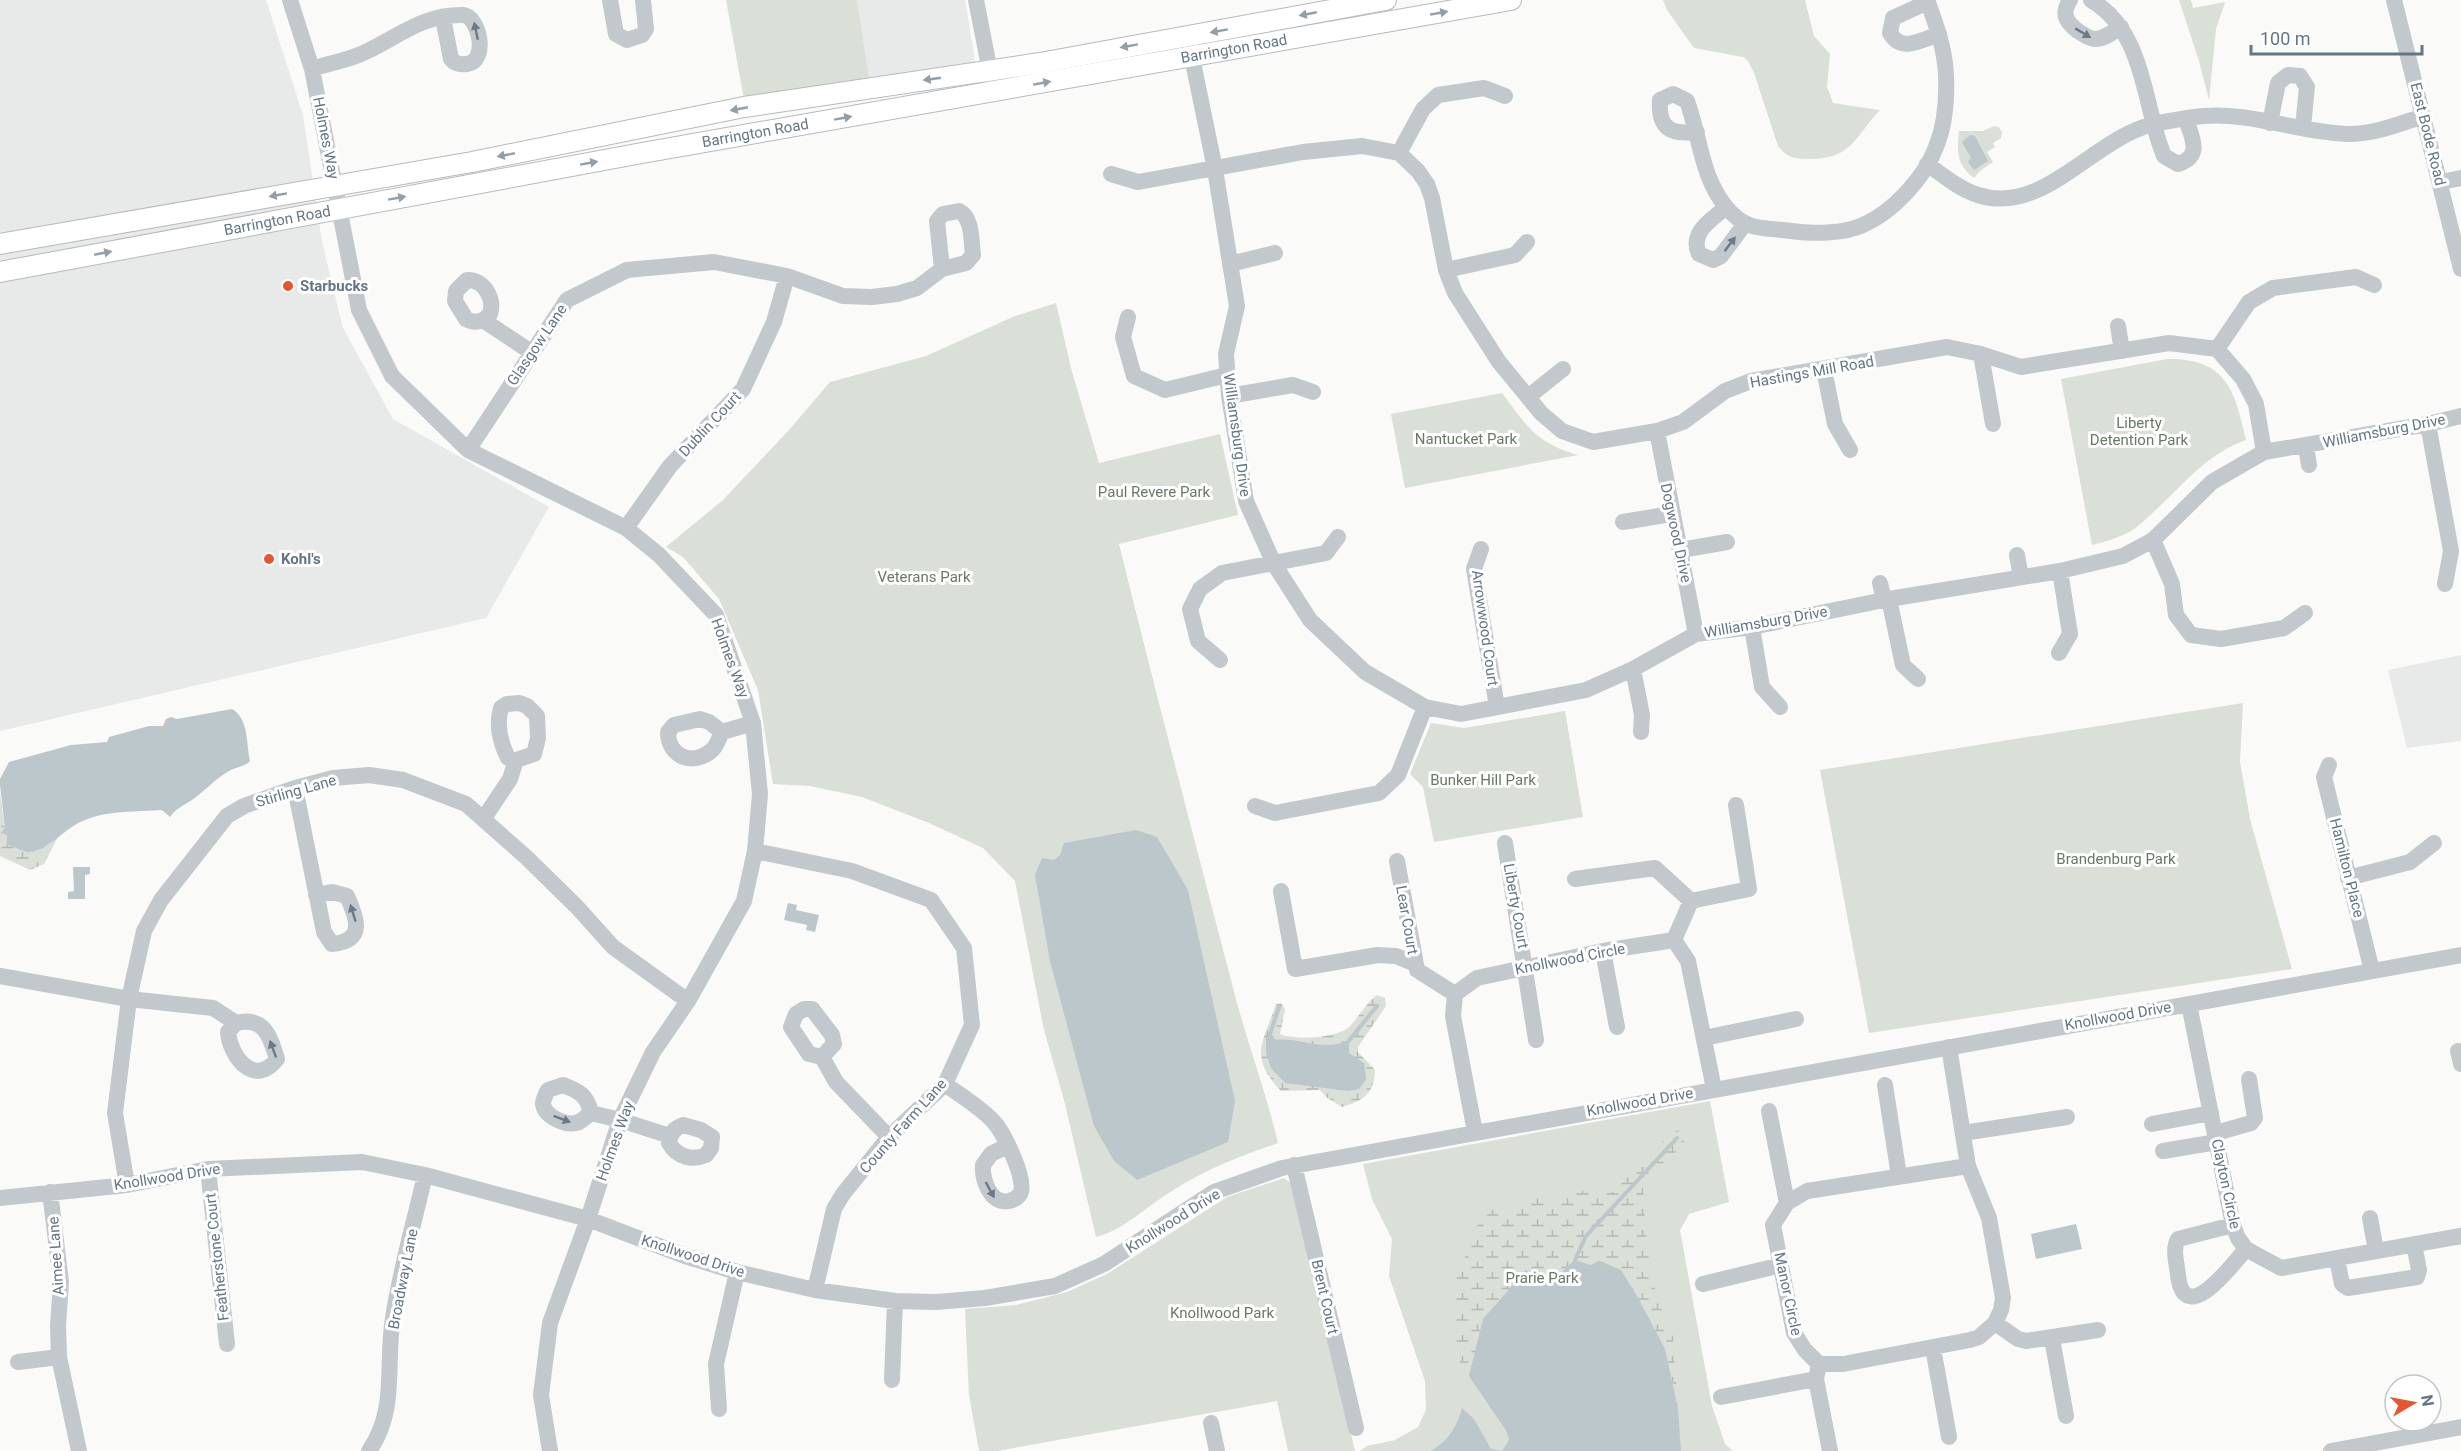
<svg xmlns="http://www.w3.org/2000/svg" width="2461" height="1451" viewBox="0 0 2461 1451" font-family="Roboto,sans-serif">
<defs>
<pattern id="wetland-marsh" width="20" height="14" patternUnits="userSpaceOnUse" patternTransform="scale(1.5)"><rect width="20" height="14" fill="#dadfd7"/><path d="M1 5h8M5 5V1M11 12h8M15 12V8" fill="none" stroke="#b4b9b4"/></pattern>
</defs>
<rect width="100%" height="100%" fill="#fafaf8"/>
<!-- built -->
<path fill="#e8e9e9" d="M0,0H266L303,115L322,242L343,328L393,419L549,507L486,618L0,731Z
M857,0H965L976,66L870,83Z
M2461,655V741L2407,748L2388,670Z"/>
<!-- green -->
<path fill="#dadfd7" d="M726,0H857L870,83L745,105Z
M1663,0H1805L1814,36L1830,54L1827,87L1833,103L1880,110C1856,135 1852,159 1811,159C1796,159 1788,159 1778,146L1754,73L1748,61L1743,57L1694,48L1667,10Z
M2179,0H2191L2193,8L2225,2L2216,29L2209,100L2199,61Z
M1994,126L1999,127L2002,132L2001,138L1993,143L1995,147L1987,152L1993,162L1980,171L1974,178C1956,164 1957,152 1959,131H1983Z
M1056,303L1072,372L1099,463L1220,434L1238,515L1119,544C1157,698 1197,850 1237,1003C1250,1050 1267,1096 1278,1143C1241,1156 1206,1169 1172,1191C1147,1206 1124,1230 1096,1237L1064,1100L1044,1030L1015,881L983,848L929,823L862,797L810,786L773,784L758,690L719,599L683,557L666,547L723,500L789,430L830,382L926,356L1015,316Z
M2167,359C2226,358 2235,390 2246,440C2209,453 2186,481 2159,507C2149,516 2139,527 2127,533C2115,539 2104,542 2092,545L2061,379Z
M1502,393C1528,427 1535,442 1578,455L1405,488L1391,414Z
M2243,703L2240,762L2250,819L2292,969L1869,1033L1820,770Z
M1565,711L1583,817L1434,842L1423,787L1410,774L1431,723L1464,728Z
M1710,1101L1729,1202L1689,1214L1680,1230L1712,1406L1725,1444L1733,1451H1360L1367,1446L1395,1440L1418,1427L1426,1410L1425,1381L1389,1276L1392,1239L1372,1199L1363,1164Z
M1284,1178L1293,1185L1355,1451H1288L1277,1401L997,1451H979L969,1395L965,1309L1016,1305L1067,1292L1107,1274L1227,1197Z"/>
<!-- wetland -->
<path fill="url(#wetland-marsh)" d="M0,793L5,828L44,847L59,835L44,864L30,870L0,856Z
M1377,995L1385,998L1386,1006L1358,1047V1052L1375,1070C1374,1094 1364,1100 1342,1107L1326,1097L1320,1090L1281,1091C1248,1056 1263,1043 1276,1004L1281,1003L1285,1009L1280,1034C1294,1041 1337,1038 1349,1027C1359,1017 1365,1004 1377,995Z
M1679,1130L1683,1134L1684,1142L1643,1190L1646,1234L1656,1295L1673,1337L1678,1409L1665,1349L1637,1296L1621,1270L1590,1265L1575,1260L1552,1281L1536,1279L1526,1270L1483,1320L1469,1376L1460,1363L1456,1342L1454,1282L1464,1261L1472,1231L1493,1209L1508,1210L1527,1199L1581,1192L1591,1186L1601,1195L1615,1191L1636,1162L1649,1156L1670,1134Z"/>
<!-- water -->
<path fill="#bbc7cb" d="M1970,135L1975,136L1988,161L1974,170L1968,162L1971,158L1962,142Z
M232,709C249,719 246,743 250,761C244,767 236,767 229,771C215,779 205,791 192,800C183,806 176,808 170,817L162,810C137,812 109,810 85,820C65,827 50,850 29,852C22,852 15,846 7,845V835L1,833L5,828L0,785V779L9,762L71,745L107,742L109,737L149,726H163L166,719L171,717L177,719Z
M1136,830L1157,837L1188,890L1235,1101L1228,1142L1137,1180L1114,1161L1094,1126L1050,961L1035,875L1042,858L1054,860L1060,855L1064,843Z
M73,867H90V874L85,875V899H68V892L74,891Z
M788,903L797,905L796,910L819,915L815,932L806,930L807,925L784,920Z
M1270,1034L1276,1040C1298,1037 1324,1052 1345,1041L1349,1044V1053L1364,1063L1366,1079L1359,1089L1348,1091L1285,1083L1271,1068L1266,1052V1038Z
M2076,1224L2082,1249L2036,1259L2031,1234Z
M1575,1260L1590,1265L1600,1261L1621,1270L1637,1296L1665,1349L1678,1409L1681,1451H1431C1448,1441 1457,1427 1462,1408L1474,1419L1491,1449L1502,1451L1509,1440L1507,1432L1469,1376L1483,1319L1526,1270L1536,1279L1552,1281Z"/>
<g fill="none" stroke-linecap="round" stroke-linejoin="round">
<!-- stream -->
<path stroke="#bbc7cb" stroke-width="4" d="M1270,1034L1279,1007
M1347,1043L1377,1006
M1575,1260L1586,1236L1677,1138"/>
<!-- major casing -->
<g stroke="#b5babe" stroke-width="22">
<g id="major">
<path d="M0,244L472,162L744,107L1040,63L1386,0"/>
<path id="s1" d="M0,272L642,153L1511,0"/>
</g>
</g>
<!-- minor -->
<path stroke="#c3c8cc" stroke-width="16" d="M290,0L312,69L359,310L392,376L468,450L626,528L659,555L716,615L753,723L760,794L755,851L744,901L688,1001L653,1052L620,1120L588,1219L550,1323L541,1395L550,1451
M610,0L616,34L627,40L642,35L646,29L643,0
M976,0L992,82
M2070,0C2061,14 2066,22 2078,31C2083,34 2089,39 2095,39C2104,39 2113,32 2121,27
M2091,0C2142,30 2143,95 2160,145L2164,156L2178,164C2203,156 2192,138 2186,119
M2394,0L2461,269
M1928,2L1893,18L1890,33C1901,53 1922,40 1939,34
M1189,43L1215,169L1237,306L1226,354L1229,396L1246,501L1274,564L1310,620L1365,672L1425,707L1461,714L1586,690L1633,669L1696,634L1752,627L1889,599L2060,571L2123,556L2153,540L2212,482L2264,452L2428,424L2461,416
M312,69C328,63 346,61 361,54C396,39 421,14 463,15C479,16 489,61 467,64C460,65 455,64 451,59L443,18
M2270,123L2278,83L2288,75L2300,76L2307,87L2303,127
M1697,132C1670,135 1658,128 1660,100L1673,94L1687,101C1700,136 1701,177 1726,207C1747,232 1762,227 1791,231C1812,234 1844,234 1863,225C1893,212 1925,177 1936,147C1945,125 1947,98 1946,75C1945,49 1936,24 1927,0
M1399,153L1423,109L1438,95L1484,88L1505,96
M1927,164C1943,175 1959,189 1978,195C2044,216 2093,138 2154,124C2170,121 2188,117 2204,116C2252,112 2301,133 2349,134C2375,134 2399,124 2424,116
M1111,174L1138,182L1303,152L1362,146L1399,153L1418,171L1427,184L1432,198L1446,270L1455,293L1499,362L1541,413L1562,431L1593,442L1657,431L1683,422L1725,391L1751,381L1947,347L1981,354L2021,367L2169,343L2217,349L2243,379L2256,404L2264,452
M2441,182L2461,178
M1726,207C1712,220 1689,232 1699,254L1713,260L1721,256L1744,225
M959,211C973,218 971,241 973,255L966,263L942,269L937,221L943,214Z
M1230,264L1275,253
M1446,270L1515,255L1527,242
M467,280C484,279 495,299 490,314C483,322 476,324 466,319L455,301L456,291Z
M1128,317L1123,337L1134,376L1165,390L1227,375
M483,320L531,352
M2118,326L2122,351
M2217,349L2249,302L2273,288L2356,277L2374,285
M1981,354L1993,424
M1824,370L1835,424L1850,450
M1229,396L1293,385L1313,392
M1528,397L1563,369
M2428,424L2451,551L2445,584
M1657,431L1696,634
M2306,446L2309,465
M468,450L567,300L627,270L714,262L787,276L843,296L872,297L897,294L917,288L942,269
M1623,522L1671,514
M626,528L670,466L743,389L774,322L787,276
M2153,540L2172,584L2176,615L2191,635L2221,639L2284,628L2305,613
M1481,549L1474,569L1497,707
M1681,550L1727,542
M2017,555L2021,577
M1880,583L1884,600
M1889,599L1903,665L1918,679
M1752,627L1762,687L1780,707
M2059,653L2070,634L2060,571
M1220,660L1198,641L1190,609L1200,589L1222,573L1326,553L1338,537
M1633,669L1642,715L1641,732
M519,703L527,706L537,716L538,738L534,754L516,760L508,758C500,742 496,725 501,708L507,704Z
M700,719L709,722L722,732C719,738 717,745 713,749C695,767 668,758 668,732L674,725Z
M722,732L753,723
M2329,765L2324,777L2372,971
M295,788L324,932L332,944C366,941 357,918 347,896L332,892L316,895
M1255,806L1275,813L1379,793L1398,775L1425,707
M484,818L510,779L516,760
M1505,843L1536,1040
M755,851L852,871L931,900L964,948L972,1025L945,1084L889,1137L843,1194L834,1209L815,1290
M1397,861L1417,970L1455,994
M2348,878L2410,862L2434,843
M1575,879L1655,868L1691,901
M1281,891L1295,969L1378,955L1396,956L1415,964
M1691,901L1749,889L1736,805
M1674,940L1688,961L1714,1089
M1674,940L1691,901
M1603,951L1617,1027
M0,976L129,999L213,1008L236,1023C264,1016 270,1036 277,1059C255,1088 230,1057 228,1032L236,1023
M2189,1004L2233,1225L2238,1238L2246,1249L2281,1268L2461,1236
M804,1009H812L832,1035L834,1044L822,1057L809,1054L791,1027L796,1014Z
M1704,1038L1796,1019
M1949,1047L1968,1166L1989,1218L2003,1298L2001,1310L1995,1323L1979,1337L1970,1340L1843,1364H1819L1805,1350L1794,1333L1773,1225L1787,1203L1807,1191L1968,1166
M2458,1051L2461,1064
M822,1057L836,1082L889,1137
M945,1084C961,1096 980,1107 993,1121C1003,1131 1028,1181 1020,1194C1018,1197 1013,1200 1009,1201C990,1205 982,1179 983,1165L991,1154L1007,1146
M1885,1085L1899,1176
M1769,1111L1787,1203
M591,1113C587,1095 579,1091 563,1085L548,1090C546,1094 543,1099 543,1104C545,1117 567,1127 579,1122C583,1120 587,1116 591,1113L620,1120L670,1136
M2152,1124L2211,1113
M683,1125L701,1130L712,1137L711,1148L706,1155C692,1161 677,1157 669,1143C670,1134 674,1128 683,1125Z
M1475,1132L1453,1016L1455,994L1477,978L1603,951L1674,940
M1963,1133L2067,1117
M2216,1133L2251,1123L2255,1118L2249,1079
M2163,1151L2217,1142
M1294,1165L1356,1428
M208,1169L227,1344
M127,1185L115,1113L129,999L144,931L161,900L227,816L244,806L295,788L333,778L369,775L403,780L466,804L526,857L577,907L613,947L688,1001
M50,1192L61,1282L58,1326L59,1357L79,1451
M0,1198L127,1185L208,1169L362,1162L425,1175L588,1219L685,1256L737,1272L815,1290L895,1301L936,1302L985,1298L1055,1286L1104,1264L1214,1192L1282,1168L2461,955
M2370,1218L2376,1251
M2233,1225L2178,1239C2172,1250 2177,1263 2178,1275C2184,1330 2233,1264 2246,1249
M2337,1259L2342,1284L2348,1288L2417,1277L2419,1270L2414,1244
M1703,1284L1781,1265
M1995,1323L2018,1339L2026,1341L2098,1330
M2052,1339L2066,1416
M1933,1348L1949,1437
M18,1362L59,1357
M1818,1369L1816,1379L1830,1451
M892,1380L895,1301
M1721,1397L1816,1379
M719,1409L716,1364L737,1272
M1211,1423L1217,1451
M369,1451C398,1409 385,1365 393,1318C400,1271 414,1223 425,1175
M2331,1451L2461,1427"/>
<!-- major -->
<use href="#major" stroke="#fff" stroke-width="20"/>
</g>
<!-- one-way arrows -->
<defs><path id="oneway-solid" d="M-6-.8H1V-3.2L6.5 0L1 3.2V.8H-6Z" transform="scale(1.5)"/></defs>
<g fill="#939fa8">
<use href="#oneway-solid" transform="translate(1439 13) rotate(-10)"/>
<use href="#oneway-solid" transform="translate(1308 14) rotate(169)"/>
<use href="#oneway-solid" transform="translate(1219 31) rotate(170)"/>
<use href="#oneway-solid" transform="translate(1129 46) rotate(170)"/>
<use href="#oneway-solid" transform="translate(932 79) rotate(172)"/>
<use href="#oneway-solid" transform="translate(1042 83) rotate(-10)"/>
<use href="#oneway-solid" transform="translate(739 109) rotate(169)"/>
<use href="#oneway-solid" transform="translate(843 118) rotate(-10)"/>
<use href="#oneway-solid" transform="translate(506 155) rotate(169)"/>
<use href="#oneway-solid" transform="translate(589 163) rotate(-10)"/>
<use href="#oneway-solid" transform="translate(278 195) rotate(170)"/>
<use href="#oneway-solid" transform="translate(397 198) rotate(-10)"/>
<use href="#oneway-solid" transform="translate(103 253) rotate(-11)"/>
</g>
<g fill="#6a7a87">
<use href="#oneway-solid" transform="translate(476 31) rotate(-102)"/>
<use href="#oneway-solid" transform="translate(2083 33) rotate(31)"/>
<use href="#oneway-solid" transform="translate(1730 244) rotate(-53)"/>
<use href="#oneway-solid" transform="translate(353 913) rotate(-107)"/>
<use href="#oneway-solid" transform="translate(273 1049) rotate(-110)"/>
<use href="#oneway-solid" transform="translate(562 1119) rotate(21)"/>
<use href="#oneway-solid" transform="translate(990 1190) rotate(62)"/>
</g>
<!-- markers -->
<g fill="#e4572e" stroke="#fff" stroke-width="2">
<circle cx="288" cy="286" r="6"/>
<circle cx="269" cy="559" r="6"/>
</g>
<g text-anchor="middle" stroke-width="6" stroke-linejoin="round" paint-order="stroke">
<!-- street labels -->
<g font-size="15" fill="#657683" stroke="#fff">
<text dy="5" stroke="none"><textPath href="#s1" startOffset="1254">Barrington Road</textPath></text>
<text dy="5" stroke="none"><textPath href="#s1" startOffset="768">Barrington Road</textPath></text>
<text transform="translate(2428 134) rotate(76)" y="5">East Bode Road</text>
<text transform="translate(326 138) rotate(79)" y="5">Holmes Way</text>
<text dy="5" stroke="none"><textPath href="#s1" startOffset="282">Barrington Road</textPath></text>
<text transform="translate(537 345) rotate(-56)" y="5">Glasgow Lane</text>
<text transform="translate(1812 372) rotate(-10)" y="5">Hastings Mill Road</text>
<text transform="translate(710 424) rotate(-47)" y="5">Dublin Court</text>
<text transform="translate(2384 431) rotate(-11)" y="5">Williamsburg Drive</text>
<text transform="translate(1237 435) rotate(82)" y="5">Williamsburg Drive</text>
<text transform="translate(1676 533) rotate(78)" y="5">Dogwood Drive</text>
<text transform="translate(1766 622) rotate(-10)" y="5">Williamsburg Drive</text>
<text transform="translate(1485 628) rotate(82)" y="5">Arrowwood Court</text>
<text transform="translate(730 658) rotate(70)" y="5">Holmes Way</text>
<text transform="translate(296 791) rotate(-16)" y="5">Stirling Lane</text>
<text transform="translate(2347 868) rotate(76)" y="5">Hamilton Place</text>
<text transform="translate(1516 906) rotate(80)" y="5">Liberty Court</text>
<text transform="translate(1407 920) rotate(80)" y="5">Lear Court</text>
<text transform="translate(1570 959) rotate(-11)" y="5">Knollwood Circle</text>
<text transform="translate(2118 1016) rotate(-10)" y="5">Knollwood Drive</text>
<text transform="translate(1640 1102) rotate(-10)" y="5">Knollwood Drive</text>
<text transform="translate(903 1126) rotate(-48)" y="5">County Farm Lane</text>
<text transform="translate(615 1141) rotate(-70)" y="5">Holmes Way</text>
<text transform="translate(167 1177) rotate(-9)" y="5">Knollwood Drive</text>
<text transform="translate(2226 1184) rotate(78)" y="5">Clayton Circle</text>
<text transform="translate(1173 1221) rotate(-32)" y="5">Knollwood Drive</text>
<text transform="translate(56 1256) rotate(-94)" y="5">Aimee Lane</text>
<text transform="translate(693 1256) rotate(18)" y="5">Knollwood Drive</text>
<text transform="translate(217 1257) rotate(-96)" y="5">Featherstone Court</text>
<text transform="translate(403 1279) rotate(-79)" y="5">Broadway Lane</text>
<text transform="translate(1788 1294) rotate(78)" y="5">Manor Circle</text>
<text transform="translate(1325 1297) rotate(77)" y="5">Brent Court</text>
</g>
<!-- poi labels -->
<g font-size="15" font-weight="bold" fill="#657683" stroke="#fff" text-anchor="start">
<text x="300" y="291">Starbucks</text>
<text x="281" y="564">Kohl's</text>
</g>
<!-- park labels -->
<g font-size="15" fill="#687a64" stroke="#fff">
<text x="2139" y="428">Liberty<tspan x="2139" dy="17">Detention Park</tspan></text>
<text x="1466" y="444">Nantucket Park</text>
<text x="1154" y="497">Paul Revere Park</text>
<text x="924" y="582">Veterans Park</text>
<text x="1483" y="785">Bunker Hill Park</text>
<text x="2116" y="864">Brandenburg Park</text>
<text x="1542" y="1283">Prarie Park</text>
<text x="1222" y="1318">Knollwood Park</text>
</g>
</g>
<!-- north arrow -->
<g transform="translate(2413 1403) rotate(80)"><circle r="28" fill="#ffffff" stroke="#c1c8cd" stroke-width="1.5"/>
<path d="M0-4.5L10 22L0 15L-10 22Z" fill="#e4572e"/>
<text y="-9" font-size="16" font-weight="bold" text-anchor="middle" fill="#657683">N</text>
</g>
<!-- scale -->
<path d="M2251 45v9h171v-9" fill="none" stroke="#657683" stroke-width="3"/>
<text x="2260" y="45" font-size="18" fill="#657683" stroke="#ffffff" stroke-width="4.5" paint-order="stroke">100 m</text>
</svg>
